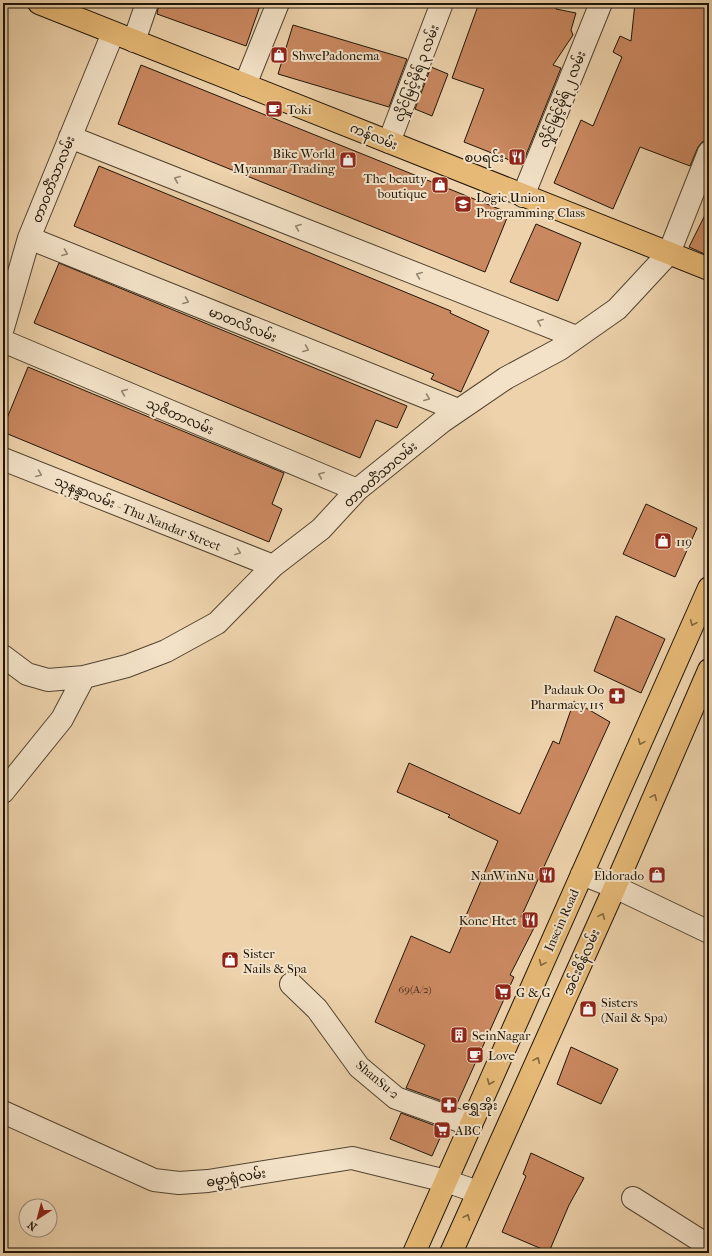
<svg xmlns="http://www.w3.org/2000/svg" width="712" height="1256" viewBox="0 0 712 1256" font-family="'IM FELL French Canon','Noto Sans Myanmar',serif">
<rect width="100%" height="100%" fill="#edd2ab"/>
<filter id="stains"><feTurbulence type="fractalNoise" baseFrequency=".005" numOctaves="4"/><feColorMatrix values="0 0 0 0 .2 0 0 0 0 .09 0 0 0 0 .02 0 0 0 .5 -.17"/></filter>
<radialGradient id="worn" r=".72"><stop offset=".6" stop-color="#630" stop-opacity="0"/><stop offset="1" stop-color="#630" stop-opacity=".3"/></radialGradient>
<!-- building -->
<path fill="#ca8860" stroke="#1f1507" d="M159,3H261L246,46L157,14Z
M479,3H558L556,9L576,13L571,30L573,35L553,65L561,68L522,165L464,142L484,89L452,78Z
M635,3H693L709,8V136L708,140L702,142L698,147L690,166L640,147L613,209L554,183L581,120L593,126L622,57L613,52L620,36L631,41Z
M293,25L407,59L389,107L278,74Z
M141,65L509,213L485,272L118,124Z
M431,67L448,74L432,116L415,109Z
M99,166L451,311L450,313L489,331L461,392L431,379L434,374L74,226Z
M709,207V256L689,247Z
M536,224L581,243L558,301L510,282Z
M59,263L407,406L397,428L376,420L360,458L34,323Z
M28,367L284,473L272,504L282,509L269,542L3,432V428Z
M646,504L697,528L675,577L623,554Z
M616,616L665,639L641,693L594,671Z
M574,701L610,722L521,917L536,924L510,975L514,977L456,1106L406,1088L425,1045L375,1022L411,936L450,953L498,841L448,817L450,815L397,792L409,763L520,814L553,741L559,744Z
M571,1047L618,1069L601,1104L557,1084Z
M401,1113L444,1129L432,1156L390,1139Z
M531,1153L584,1178L569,1205L549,1252L502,1232L526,1176L523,1174Z"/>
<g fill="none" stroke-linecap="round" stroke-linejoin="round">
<!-- minor casing -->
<g stroke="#524430" stroke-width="24">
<path id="minor" d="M134,41L147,3
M245,85L278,3
M70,137L576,337
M389,142L442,3
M523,196L601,3
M29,238L458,410
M3,328L29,238L113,33
M3,341L357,490
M3,459L273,566
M3,656L27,674L48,680L84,677L127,666L166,651L217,623L273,566L321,529L357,490L443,421L506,378L560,349L617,309L669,253L709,152
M3,792L62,719L84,677
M582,874L615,887L709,932
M291,984L317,1009L359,1067L396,1098L471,1125
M3,1112L154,1180L179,1183L208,1181L352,1158L446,1181L478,1192
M633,1198L709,1246"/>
</g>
<!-- major casing -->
<g stroke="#1f1507" stroke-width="24">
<path id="major" d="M39,3L709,269
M414,1253L709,588
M451,1253L615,887L709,670"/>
</g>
<!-- minor -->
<use href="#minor" stroke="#f3e2c8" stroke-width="22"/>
<!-- major -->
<use href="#major" stroke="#e6b976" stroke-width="22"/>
</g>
<!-- one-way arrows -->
<defs><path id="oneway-chevron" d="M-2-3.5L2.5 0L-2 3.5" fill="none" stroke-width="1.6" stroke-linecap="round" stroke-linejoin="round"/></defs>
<g stroke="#948671">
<use href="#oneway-chevron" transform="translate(177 179) rotate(-158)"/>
<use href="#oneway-chevron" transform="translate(298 227) rotate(-158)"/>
<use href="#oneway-chevron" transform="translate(65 253) rotate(22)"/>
<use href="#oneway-chevron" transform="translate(419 275) rotate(-158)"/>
<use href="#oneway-chevron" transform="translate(186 301) rotate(22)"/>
<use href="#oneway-chevron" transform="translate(540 322) rotate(-158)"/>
<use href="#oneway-chevron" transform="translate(306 349) rotate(22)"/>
<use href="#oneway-chevron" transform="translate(124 392) rotate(-157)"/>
<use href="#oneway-chevron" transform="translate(427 398) rotate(22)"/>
<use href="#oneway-chevron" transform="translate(39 474) rotate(22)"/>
<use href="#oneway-chevron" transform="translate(321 475) rotate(-157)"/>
<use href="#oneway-chevron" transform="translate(238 552) rotate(22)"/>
</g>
<g stroke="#82673e">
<use href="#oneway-chevron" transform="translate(693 623) rotate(114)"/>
<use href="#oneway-chevron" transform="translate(641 742) rotate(114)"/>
<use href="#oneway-chevron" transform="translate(654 797) rotate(-66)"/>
<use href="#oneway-chevron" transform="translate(602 916) rotate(-66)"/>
<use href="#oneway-chevron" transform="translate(542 963) rotate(114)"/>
<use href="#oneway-chevron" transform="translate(537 1060) rotate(-66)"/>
<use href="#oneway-chevron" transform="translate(490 1082) rotate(113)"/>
<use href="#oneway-chevron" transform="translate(467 1217) rotate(-66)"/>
</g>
<!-- icons -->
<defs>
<g id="shop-square" transform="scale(0.9)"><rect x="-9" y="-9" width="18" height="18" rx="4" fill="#8f2418" stroke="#f3e2c8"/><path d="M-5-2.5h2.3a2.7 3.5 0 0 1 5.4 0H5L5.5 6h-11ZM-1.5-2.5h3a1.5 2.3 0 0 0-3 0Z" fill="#fff"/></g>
<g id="cafe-square" transform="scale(0.9)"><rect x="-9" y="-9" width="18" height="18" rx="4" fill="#8f2418" stroke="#f3e2c8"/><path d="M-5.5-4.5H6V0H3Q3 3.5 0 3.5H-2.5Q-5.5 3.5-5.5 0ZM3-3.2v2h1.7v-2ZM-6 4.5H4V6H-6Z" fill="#fff"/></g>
<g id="restaurant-square" transform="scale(0.9)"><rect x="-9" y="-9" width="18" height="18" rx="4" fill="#8f2418" stroke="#f3e2c8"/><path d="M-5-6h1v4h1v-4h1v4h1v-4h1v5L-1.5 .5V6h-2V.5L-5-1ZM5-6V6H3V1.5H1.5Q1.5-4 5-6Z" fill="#fff"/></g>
<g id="school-square" transform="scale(0.9)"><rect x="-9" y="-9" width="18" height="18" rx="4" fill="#8f2418" stroke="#f3e2c8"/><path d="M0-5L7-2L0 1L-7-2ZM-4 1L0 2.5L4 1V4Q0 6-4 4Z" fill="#fff"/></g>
<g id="pharmacy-square" transform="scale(0.9)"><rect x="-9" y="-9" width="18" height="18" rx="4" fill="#8f2418" stroke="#f3e2c8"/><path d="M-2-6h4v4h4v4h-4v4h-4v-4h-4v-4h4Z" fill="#fff"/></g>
<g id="supermarket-square" transform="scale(0.9)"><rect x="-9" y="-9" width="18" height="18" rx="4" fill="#8f2418" stroke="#f3e2c8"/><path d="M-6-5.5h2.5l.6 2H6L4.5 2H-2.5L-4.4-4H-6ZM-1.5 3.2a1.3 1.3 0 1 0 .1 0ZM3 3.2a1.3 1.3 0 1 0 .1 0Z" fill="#fff"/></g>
<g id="building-square" transform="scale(0.9)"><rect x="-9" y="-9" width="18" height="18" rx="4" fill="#8f2418" stroke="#f3e2c8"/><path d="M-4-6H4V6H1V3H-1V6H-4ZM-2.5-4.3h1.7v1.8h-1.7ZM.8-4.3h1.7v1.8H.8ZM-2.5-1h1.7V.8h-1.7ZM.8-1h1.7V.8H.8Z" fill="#fff"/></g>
</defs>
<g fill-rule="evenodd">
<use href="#shop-square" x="279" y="55"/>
<use href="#cafe-square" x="274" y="109"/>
<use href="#restaurant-square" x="517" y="157"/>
<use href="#shop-square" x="348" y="160"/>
<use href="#shop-square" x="440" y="185"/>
<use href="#school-square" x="463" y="204"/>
<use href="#shop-square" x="663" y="541"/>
<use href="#pharmacy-square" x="617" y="696"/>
<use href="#restaurant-square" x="547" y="875"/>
<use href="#shop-square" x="657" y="875"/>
<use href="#restaurant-square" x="530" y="920"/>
<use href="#shop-square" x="230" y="960"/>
<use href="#supermarket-square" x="503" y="992"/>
<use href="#shop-square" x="588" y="1009"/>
<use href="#building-square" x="459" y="1035"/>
<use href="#cafe-square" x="475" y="1055"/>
<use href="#pharmacy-square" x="449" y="1105"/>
<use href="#supermarket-square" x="442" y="1130"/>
</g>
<g text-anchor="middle" stroke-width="4" stroke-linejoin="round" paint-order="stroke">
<!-- number labels -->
<g font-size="11" fill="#4a321d">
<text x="415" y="993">69(A/2)</text>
</g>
<!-- poi labels -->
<g font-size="13" fill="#1f1507" stroke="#f3e2c8" text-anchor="start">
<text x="292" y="60">ShwePadonema</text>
<text x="287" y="114">Toki</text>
<text x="335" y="158" text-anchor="end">Bike World<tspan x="335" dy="15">Myanmar Trading</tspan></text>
<text x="504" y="162" text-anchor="end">စပရင်း</text>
<text x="427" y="183" text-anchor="end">The beauty<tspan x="427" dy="15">boutique</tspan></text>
<text x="476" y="202">Logic Union<tspan x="476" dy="15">Programming Class</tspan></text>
<text x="676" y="546">119</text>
<text x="604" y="694" text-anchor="end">Padauk Oo<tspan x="604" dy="15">Pharmacy 115</tspan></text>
<text x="534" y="880" text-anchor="end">NanWinNu</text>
<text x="644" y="880" text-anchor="end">Eldorado</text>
<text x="517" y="925" text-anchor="end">Kone Htet</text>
<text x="243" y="958">Sister<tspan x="243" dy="15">Nails &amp; Spa</tspan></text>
<text x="516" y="997">G &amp; G</text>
<text x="601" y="1007">Sisters<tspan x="601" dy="15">(Nail &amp; Spa)</tspan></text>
<text x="472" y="1040">SeinNagar</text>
<text x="488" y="1060">Love</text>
<text x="462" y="1110">ရွှေအိုး</text>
<text x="455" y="1135">ABC</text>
</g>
<!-- street labels -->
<g font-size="13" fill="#1f1507" stroke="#f3e2c8">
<text transform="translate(416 73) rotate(-69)" y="5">လှိုင်မြင့်မိုရ် ၃ လမ်း</text>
<text transform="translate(562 99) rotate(-68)" y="5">လှိုင်မြင့်မိုရ် ၂ လမ်း</text>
<text transform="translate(374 136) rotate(22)" y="5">ကန်လမ်း</text>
<text transform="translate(53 179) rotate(-68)" y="5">တာဝတိံသာလမ်း</text>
<text transform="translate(243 324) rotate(22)" y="5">မာတလိလမ်း</text>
<text transform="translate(180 416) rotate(23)" y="5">သုဇိတာလမ်း</text>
<text transform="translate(380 474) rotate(-41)" y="5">တာဝတိံသာလမ်း</text>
<text transform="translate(138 513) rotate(22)" y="5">သုနန္ဒာလမ်း - Thu Nandar Street</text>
<text transform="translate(561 920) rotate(-66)" y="5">Insein Road</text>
<text transform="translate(581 962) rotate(-66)" y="5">အင်းစိန်လမ်း</text>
<text transform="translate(378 1079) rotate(40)" y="5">ShanSu-2</text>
<text transform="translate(236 1177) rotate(-9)" y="5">ဓမ္မာရုံလမ်း</text>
</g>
</g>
<!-- margin -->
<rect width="712" height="1256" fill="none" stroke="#edd2ab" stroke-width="16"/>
<rect x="4" y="4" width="704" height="1248" fill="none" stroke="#1f1507" stroke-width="2"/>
<rect x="8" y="8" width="696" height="1240" fill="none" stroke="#1f1507"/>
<!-- north arrow -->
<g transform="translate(38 1218) rotate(216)"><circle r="19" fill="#f3e2c8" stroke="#9e907b"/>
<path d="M0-3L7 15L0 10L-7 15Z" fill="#8f2418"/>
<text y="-6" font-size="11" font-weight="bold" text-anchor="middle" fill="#1f1507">N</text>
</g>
<rect width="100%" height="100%" filter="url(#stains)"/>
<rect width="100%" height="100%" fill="url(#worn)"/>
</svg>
